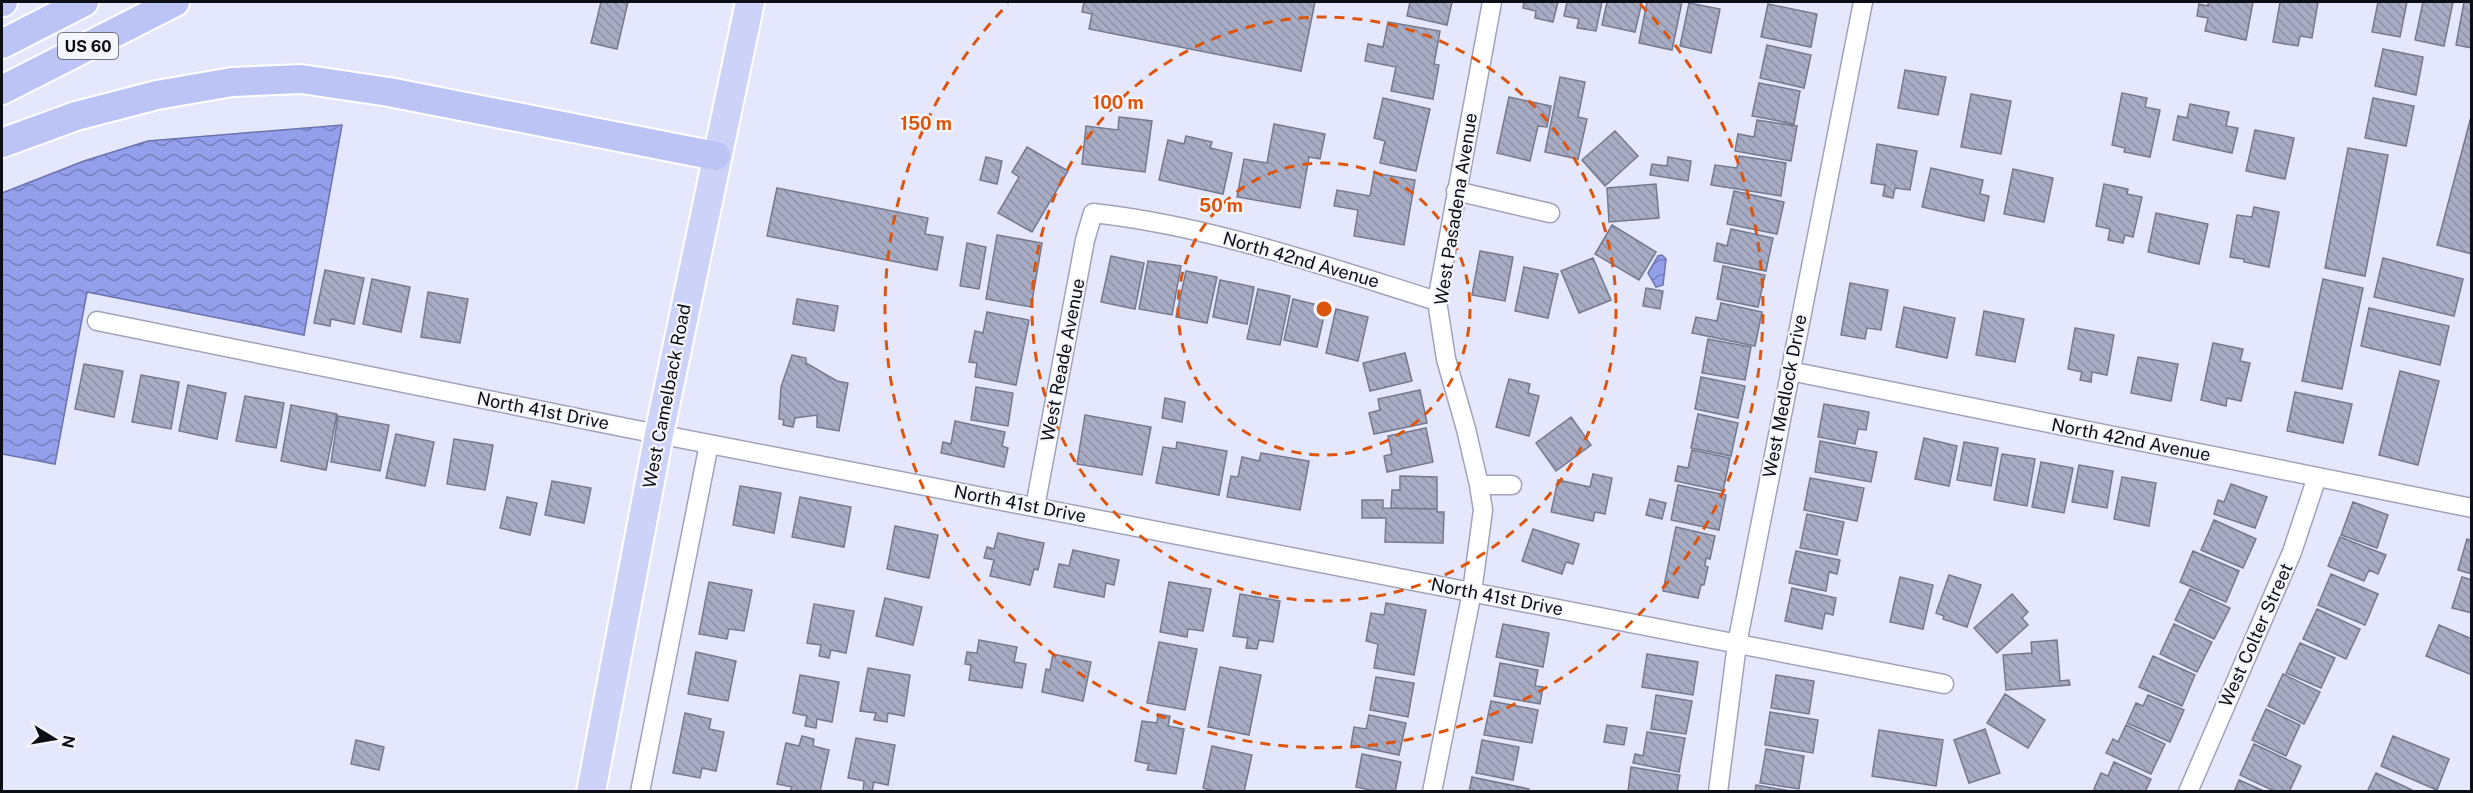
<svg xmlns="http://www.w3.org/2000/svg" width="2473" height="793" viewBox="0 0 2473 793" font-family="'Public Sans',sans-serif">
<defs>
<pattern id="water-waves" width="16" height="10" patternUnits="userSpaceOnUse" patternTransform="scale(1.5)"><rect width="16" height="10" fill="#949fec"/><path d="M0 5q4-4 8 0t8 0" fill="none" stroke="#7780be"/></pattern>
<pattern id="building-back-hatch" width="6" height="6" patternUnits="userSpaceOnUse" patternTransform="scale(1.5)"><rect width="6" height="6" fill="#a7abc3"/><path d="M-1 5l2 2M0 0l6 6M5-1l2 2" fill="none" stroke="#8f92a7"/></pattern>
</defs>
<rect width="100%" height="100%" fill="#e5e8fc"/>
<!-- water -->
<path fill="url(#water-waves)" stroke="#6b73ac" stroke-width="1.5" d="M342,125L304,335L87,292L55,464L2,454V193L84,161L148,141Z
M1662,255L1666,259L1663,285L1656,287L1648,273L1658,256Z"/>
<!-- building -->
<path fill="url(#building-back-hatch)" stroke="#75798f" stroke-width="1.5" d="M601,2H628L617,49L591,43Z
M1084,2H1315L1301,71L1089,29L1092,14L1082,12Z
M1410,2H1452L1447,25L1407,16Z
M1524,2H1558L1553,22L1535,18L1536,11L1523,8Z
M1567,2H1602L1596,31L1577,28L1579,19L1564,16Z
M1607,2H1642L1635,32L1602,25Z
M1647,2H1682L1672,50L1639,43Z
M2208,2H2253L2246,40L2205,31L2208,18L2197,16L2199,4L2208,6Z
M2280,2H2318L2312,38L2300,36L2298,46L2273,42Z
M2378,2H2407L2400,37L2372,32Z
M2423,2H2453L2444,46L2415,40Z
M2464,2H2472V48L2456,45Z
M1689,3L1720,9L1711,53L1680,46Z
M1768,4L1817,14L1811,47L1761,37Z
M1388,22L1440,31L1434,64L1439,65L1433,99L1391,91L1396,67L1365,61L1368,44L1383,47Z
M1767,45L1811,55L1804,88L1760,78Z
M2383,49L2423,57L2416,95L2375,86Z
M1905,70L1946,77L1938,115L1898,108Z
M1560,77L1585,82L1578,117L1587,119L1578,159L1545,152Z
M1759,83L1800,91L1794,124L1752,116Z
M2122,93L2147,98L2145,107L2160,110L2150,157L2124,152L2125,148L2112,145Z
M1971,94L2011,101L2001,154L1961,147Z
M1509,97L1551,106L1547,127L1538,126L1530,161L1497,153Z
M1383,98L1430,109L1416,171L1380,163L1385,141L1374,138Z
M2373,98L2414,106L2406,146L2365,138Z
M2190,104L2229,112L2226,126L2238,128L2232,153L2173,140L2178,116L2187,118Z
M2472,113V254L2437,245Z
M1119,117L1152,121L1145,172L1082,164L1086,126L1118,130Z
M1757,120L1797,126L1791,161L1735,151L1738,134L1754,137Z
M1274,124L1325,134L1320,159L1309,157L1300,208L1237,197L1244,159L1267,163Z
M2255,130L2294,138L2285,179L2246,171Z
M1615,131L1638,156L1605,186L1582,160Z
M1186,136L1212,142L1210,148L1232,153L1223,194L1159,180L1168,140L1184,144Z
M1877,144L1917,151L1910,190L1895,188L1893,198L1883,196L1885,185L1871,183Z
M1027,147L1068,171L1032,232L998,213L1019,177L1012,172Z
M2348,148L2388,155L2365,276L2325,268Z
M1739,156L1786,163L1781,196L1711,185L1715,165L1737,168Z
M986,157L1002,161L997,184L980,180Z
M1668,157L1691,161L1688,181L1650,175L1652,164L1667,166Z
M1931,168L1983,180L1980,194L1989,196L1984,221L1922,207Z
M2013,169L2053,178L2044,222L2004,214Z
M1374,173L1415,180L1404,245L1354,236L1358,210L1334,206L1337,190L1370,196Z
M1656,184L1659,218L1609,222L1607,188Z
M2104,184L2128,189L2127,194L2142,197L2133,237L2125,235L2123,243L2108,240L2110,229L2096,226Z
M777,188L928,218L925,234L943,237L937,270L767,236Z
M1734,191L1784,202L1777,234L1727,224Z
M2254,207L2279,212L2269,267L2244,262V259L2230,257L2237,215L2252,217Z
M2156,213L2208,224L2199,264L2148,252Z
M1612,225L1656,252L1639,280L1595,254Z
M1731,229L1773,238L1766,271L1714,261L1717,243L1727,246Z
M997,235L1042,243L1031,307L986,299Z
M967,243L986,247L979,289L960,286Z
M1480,251L1513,257L1505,301L1472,295Z
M1111,256L1144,263L1135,309L1101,302Z
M1593,258L1611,300L1579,313L1561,271Z
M2383,258L2463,279L2454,316L2374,297Z
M1148,261L1181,266L1172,315L1139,309Z
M1723,266L1765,275L1758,307L1717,299Z
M1524,267L1558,274L1548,318L1515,311Z
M325,270L364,278L354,324L331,319L330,326L314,323Z
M1186,271L1217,277L1207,323L1176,317Z
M372,279L410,287L401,332L363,324Z
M2323,279L2363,288L2342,389L2302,381Z
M1220,280L1254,287L1247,324L1213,317Z
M1850,283L1888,290L1881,330L1867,328L1865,339L1841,335Z
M1646,288L1663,291L1660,309L1643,306Z
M1258,289L1290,296L1280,345L1247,339Z
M428,292L468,299L460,343L421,337Z
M797,299L838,306L834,331L793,324Z
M1293,299L1326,307L1317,347L1284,340Z
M1721,303L1762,312L1755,346L1692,333L1696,317L1717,321Z
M1904,307L1955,318L1947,358L1896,347Z
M2369,308L2449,326L2440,365L2361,346Z
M1336,309L1368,317L1358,361L1326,353Z
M1984,311L2024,319L2015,362L1976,355Z
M987,312L1029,320L1016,385L975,377L977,363L969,362L975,331L983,333Z
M2075,328L2114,335L2107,375L2092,372L2091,382L2080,380L2082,372L2068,369Z
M1708,339L1751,347L1745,380L1702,373Z
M2213,343L2243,349L2240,361L2250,363L2241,401L2227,398L2226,406L2201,400Z
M1405,353L1412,381L1370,391L1363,363Z
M792,355L806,358V363L837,381L848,383L839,431L817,427V415L795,418L793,427L783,425L784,420L779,419L781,387Z
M2138,357L2178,364L2171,401L2131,393Z
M84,364L123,371L114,417L75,409Z
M2400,371L2439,381L2418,465L2379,455Z
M141,375L179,382L171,429L132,422Z
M1701,377L1745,386L1738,418L1695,409Z
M1509,379L1530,384L1528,393L1539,396L1529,436L1496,427Z
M188,385L226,393L217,439L179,431Z
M976,387L1013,393L1008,426L971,420Z
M1420,390L1427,423L1374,434L1369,413L1380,410L1378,399Z
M2295,392L2352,404L2343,443L2287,431Z
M245,396L284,403L276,448L236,441Z
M1165,398L1185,402L1182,422L1162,418Z
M1824,404L1869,412L1866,430L1858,429L1855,444L1818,437Z
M291,405L337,414L326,470L281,461Z
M1698,414L1738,423L1731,456L1691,448Z
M1085,415L1151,427L1142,475L1077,464Z
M338,416L389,425L380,471L331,462Z
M1571,417L1591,445L1556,471L1536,443Z
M955,421L1005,432L1002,446L1008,448L1004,467L941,453L943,442L951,444Z
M1426,428L1433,462L1387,472L1384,456L1392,454L1388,436Z
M396,434L434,442L425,486L386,478Z
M1924,438L1957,446L1949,486L1915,479Z
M454,439L493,445L485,490L447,484Z
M1820,441L1877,452L1871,482L1815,472Z
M1177,442L1227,451L1219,495L1156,483L1163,447L1176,449Z
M1964,442L1998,448L1991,486L1957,480Z
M1692,450L1730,458L1723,491L1675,481L1678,466L1688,468Z
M1261,453L1309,461L1300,510L1227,497L1231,476L1238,477L1242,457L1259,461Z
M2002,454L2035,459L2027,506L1994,500Z
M2041,462L2073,468L2064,513L2032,507Z
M2079,465L2113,471L2107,508L2072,502Z
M1593,474L1612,478L1605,514L1595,512L1593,521L1551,512L1558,480L1590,487Z
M1400,476L1437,477V509L1391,508L1392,490H1400Z
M2122,477L2156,483L2149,526L2114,519Z
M1810,478L1864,488L1857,521L1804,510Z
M552,481L591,488L584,523L545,515Z
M2231,484L2267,497L2255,528L2214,514L2218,500L2224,502Z
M1678,485L1726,495L1719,530L1671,520Z
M740,486L781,493L774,533L733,525Z
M507,497L537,503L530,535L500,528Z
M800,497L851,507L844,547L792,537Z
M1650,499L1666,503L1662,519L1646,515Z
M1362,500H1383V508L1437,509V512H1444L1443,543L1385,542L1386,518H1362Z
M2353,502L2388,515L2377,548L2341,535Z
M1807,514L1844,522L1837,555L1800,548Z
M2214,520L2256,539L2243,568L2201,550Z
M895,526L938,535L929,578L887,569Z
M1676,527L1715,536L1710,559L1706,558L1705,566L1708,567L1704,585H1701L1698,598L1663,591Z
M1533,529L1579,544L1573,564L1566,562L1562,574L1522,561Z
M998,533L1044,543L1038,570L1034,569L1030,585L990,576L994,560L984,558L987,547L994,549Z
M2340,537L2386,555L2378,574L2369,570L2364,581L2328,566Z
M2467,539L2472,541V574L2458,570Z
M1073,550L1119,560L1114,585L1106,583L1104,597L1054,587L1059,564L1069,566Z
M1796,551L1840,560L1837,574L1829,572L1826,591L1789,583Z
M2193,551L2239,571L2226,602L2180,582Z
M2331,574L2378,594L2365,625L2318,605Z
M1949,575L1981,585L1967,627L1943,619L1944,616L1936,613Z
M1900,577L1933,585L1923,629L1890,622Z
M2462,577L2472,580V613L2452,608Z
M709,582L752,590L744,631L729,629L727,639L699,634Z
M1169,582L1211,589L1203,631L1188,629L1187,637L1160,632Z
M1792,588L1836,598L1833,615L1825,613L1822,629L1785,621Z
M2190,589L2230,608L2214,639L2175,620Z
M1240,594L1280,601L1273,642L1259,640L1257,649L1246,648L1248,638L1233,636Z
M2012,594L2028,612L2022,618L2028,625L1997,653L1974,628Z
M885,598L922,607L913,645L876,636Z
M1386,603L1426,610L1414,675L1374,668L1378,644L1366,641L1371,613L1384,615Z
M814,604L854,611L846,653L831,650L829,658L819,656L821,645L807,643Z
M2317,609L2360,629L2346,659L2303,639Z
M1503,624L1549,633L1543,667L1496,657Z
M2174,624L2212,642L2197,672L2160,654Z
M2439,625L2472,639V675L2426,656Z
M979,640L1017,647L1014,662L1026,664L1022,688L969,680L971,665L965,664L967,652L977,653Z
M2057,640L2060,681L2069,680L2070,685L2006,690L2003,655L2032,653L2031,642Z
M1159,642L1197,649L1185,710L1147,703Z
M2300,643L2335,658L2321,688L2286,673Z
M696,652L736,661L728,701L688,694Z
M1053,654L1091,662L1083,701L1042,692L1046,669L1050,670Z
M1647,654L1698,662L1693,695L1642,687Z
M2153,656L2195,675L2182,706L2139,687Z
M1500,663L1538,670L1535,686L1543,687L1540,704L1494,696Z
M1220,667L1261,675L1249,735L1208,727Z
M868,668L910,675L904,716L888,713L887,722L874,720L876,713L860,711Z
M2283,674L2320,692L2304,724L2268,706Z
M800,675L839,682L832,722L817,719L816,728L805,726L807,716L793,713Z
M1776,675L1814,681L1809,714L1771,708Z
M1376,677L1414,683L1408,717L1370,710Z
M2005,694L2045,720L2028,748L1987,723Z
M1656,695L1692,701L1686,734L1651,729Z
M2148,695L2184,710L2170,742L2127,723L2136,703L2143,706Z
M1491,701L1538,710L1532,743L1484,735Z
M2266,709L2300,725L2286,756L2252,740Z
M1770,712L1818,720L1813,753L1765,745Z
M685,713L711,719L709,729L724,732L716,771L702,768L700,778L673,773Z
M1158,714L1170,716L1168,726L1184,729L1176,774L1147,770L1149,764L1135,761L1142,721L1157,723Z
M1369,715L1406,723L1399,755L1351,745L1354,727L1366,729Z
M1607,725L1627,728L1624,745L1604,742Z
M2126,725L2165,744L2151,774L2106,753L2113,739L2118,742Z
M1985,729L2000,773L1969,783L1954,740Z
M1879,730L1943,740L1936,786L1872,776Z
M1647,732L1685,738L1679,772L1633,763L1635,754L1643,756Z
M802,736L814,739L813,746L829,750L820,792H790L792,787L777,784L786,743L799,746Z
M2393,736L2449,759L2437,790L2381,766Z
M856,738L895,745L888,785L874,782L872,792H863L864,781L848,778Z
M356,740L384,747L379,770L351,764Z
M1482,740L1519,747L1513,780L1476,773Z
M2254,744L2301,766L2289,792H2276L2240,775Z
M1212,746L1252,755L1244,792H1216L1203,788Z
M1766,749L1804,756L1799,789L1760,783Z
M1362,754L1401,762L1395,792H1379L1356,787Z
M2114,762L2151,779L2145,792H2100L2094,789L2101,773L2108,776Z
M1631,767L1680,775L1677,792H1628Z
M2376,773L2416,792H2367Z
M1472,777L1529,789L1528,792H1469Z
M2239,780L2266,792H2234Z
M1756,785L1796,792H1755Z"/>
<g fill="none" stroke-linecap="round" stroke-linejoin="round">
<!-- minor casing -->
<g stroke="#9fa3ba" stroke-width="21">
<path id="minor" d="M1456,191L1550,213
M97,321L627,428L1944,684
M1790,371L2472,508
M1479,485H1512
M1035,507L1085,240L1093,213C1211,226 1324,266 1437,301
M640,792L709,444
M1432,792L1472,592L1483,510L1479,485L1466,429L1446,359L1437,301L1492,2
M1718,792L1737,644L1863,2
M2188,792L2292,552L2317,477"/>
</g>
<!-- primary casing -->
<g stroke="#fff" stroke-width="32">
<path id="primary" d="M591,792L659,434L750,2"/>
</g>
<!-- trunk casing -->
<g stroke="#fff" stroke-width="32">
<path id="trunk" d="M2,2H3
M2,44L84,2
M2,90L175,2
M2,143L76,116L157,95L232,82L301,79L389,92L716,156"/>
</g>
<!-- minor -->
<use href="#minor" stroke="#fff" stroke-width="18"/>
<!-- primary -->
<use href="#primary" stroke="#cdd3f8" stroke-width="28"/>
<!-- trunk -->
<use href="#trunk" stroke="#bcc4f6" stroke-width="28"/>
</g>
<!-- distance rings -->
<g fill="none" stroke="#dd550c" stroke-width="3" stroke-dasharray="10 8">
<circle cx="1324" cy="309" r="146"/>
<circle cx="1324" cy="309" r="292"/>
<path d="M1640 4A439 439 0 1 1 1008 4"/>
</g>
<g text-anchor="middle" stroke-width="4.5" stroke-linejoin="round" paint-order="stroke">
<!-- shield labels -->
<rect fill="#f5f6fc" stroke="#52535a" stroke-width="1.5" x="58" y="33" width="60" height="26" rx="4.5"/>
<g font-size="16" font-weight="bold" fill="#0c0d15">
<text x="88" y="52">US 60</text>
</g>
<!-- street labels -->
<g font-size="18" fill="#0c0d15" stroke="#f5f6fc">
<text transform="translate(1456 209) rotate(-81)" y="6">West Pasadena Avenue</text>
<text transform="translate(1301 260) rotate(16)" y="6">North 42nd Avenue</text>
<text transform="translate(1063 360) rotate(-79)" y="6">West Reade Avenue</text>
<text transform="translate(667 396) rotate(-79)" y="6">West Camelback Road</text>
<text transform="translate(1785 396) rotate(-79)" y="6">West Medlock Drive</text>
<text transform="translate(543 411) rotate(11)" y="6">North 41st Drive</text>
<text transform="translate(2131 440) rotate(11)" y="6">North 42nd Avenue</text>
<text transform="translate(1020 504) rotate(11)" y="6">North 41st Drive</text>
<text transform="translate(1497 597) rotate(11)" y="6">North 41st Drive</text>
<text transform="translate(2256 635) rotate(-66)" y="6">West Colter Street</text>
</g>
</g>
<circle cx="1324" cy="309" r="9" fill="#dd550c" stroke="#f5f6fc" stroke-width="3"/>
<g font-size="18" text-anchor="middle" font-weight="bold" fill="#dd550c" stroke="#f5f6fc" stroke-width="4.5" stroke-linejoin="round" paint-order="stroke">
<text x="1118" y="109">100 m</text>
<text x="926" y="130">150 m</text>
<text x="1221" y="212">50 m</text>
</g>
<!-- border -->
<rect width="2473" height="793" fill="none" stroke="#0c0d15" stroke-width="6"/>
<!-- north arrow -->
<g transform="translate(54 739) rotate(101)" stroke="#f5f6fc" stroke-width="4.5" paint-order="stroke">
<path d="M0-4.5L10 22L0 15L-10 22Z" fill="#0c0d15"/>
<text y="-9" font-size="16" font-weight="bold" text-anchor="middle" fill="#0c0d15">N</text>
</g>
</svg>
